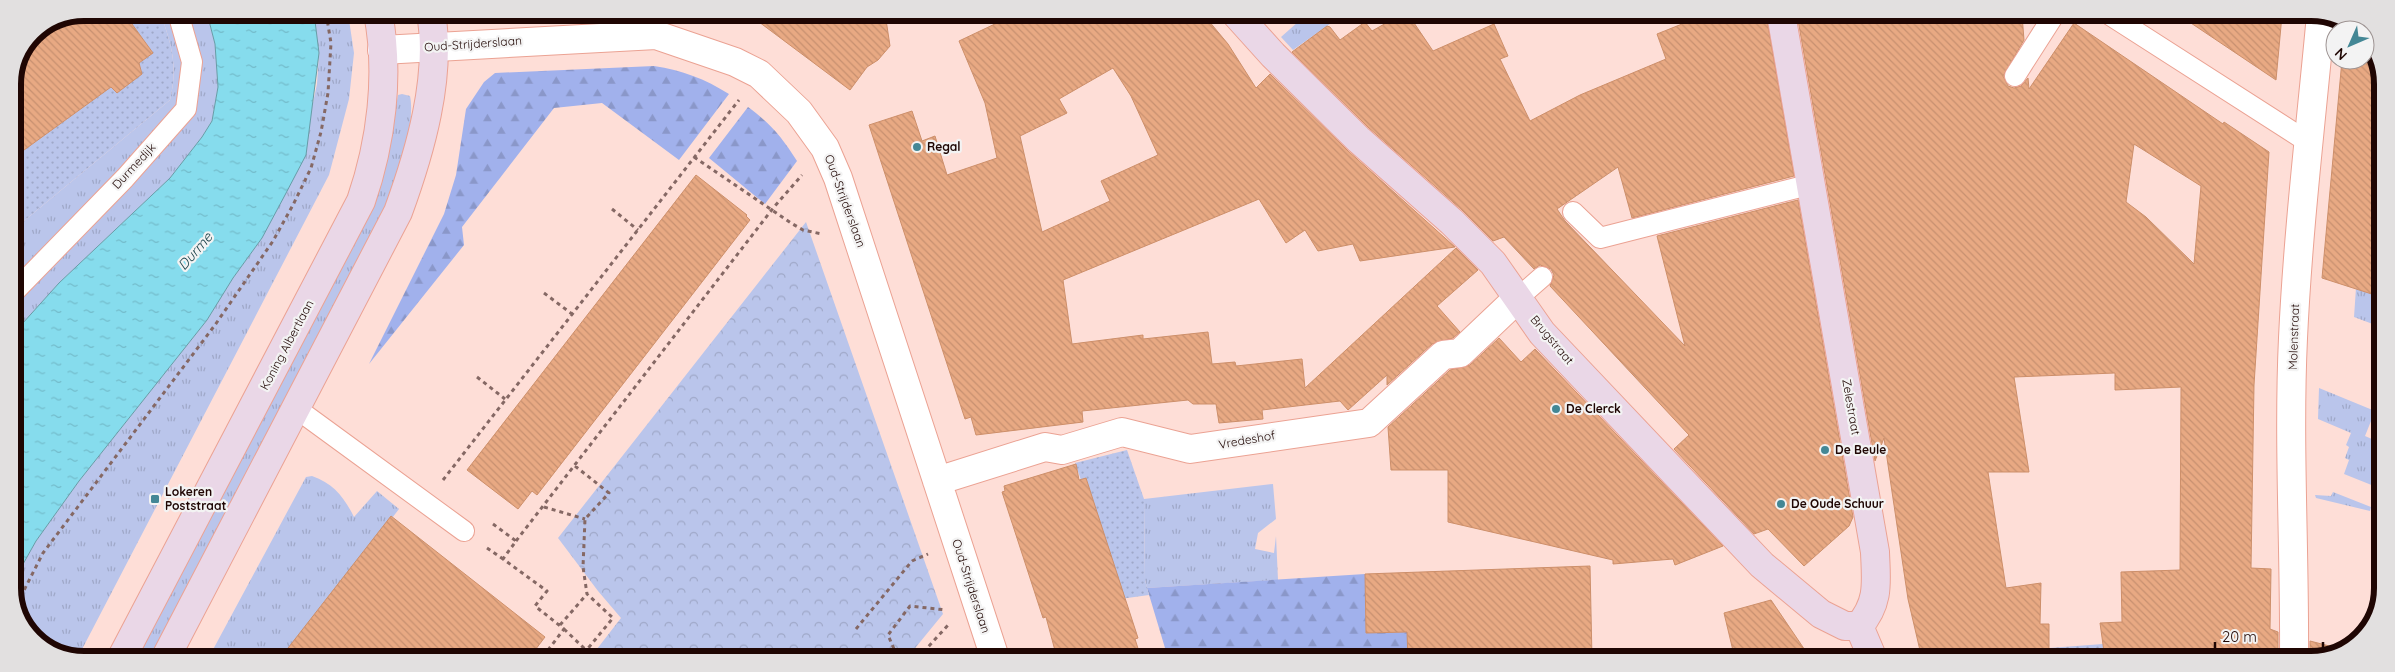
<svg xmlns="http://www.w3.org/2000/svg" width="2395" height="672" viewBox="0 0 2395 672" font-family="Quicksand,sans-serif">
<defs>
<pattern id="grass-tufts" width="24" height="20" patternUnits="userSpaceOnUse" patternTransform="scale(1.25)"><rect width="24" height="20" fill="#bac5eb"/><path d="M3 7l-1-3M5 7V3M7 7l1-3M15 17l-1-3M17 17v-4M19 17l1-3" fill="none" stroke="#9fa8c8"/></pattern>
<pattern id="forest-firs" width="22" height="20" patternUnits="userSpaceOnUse" patternTransform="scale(1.25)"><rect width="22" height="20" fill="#a1b1ec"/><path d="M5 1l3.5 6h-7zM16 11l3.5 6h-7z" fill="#8a97c9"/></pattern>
<pattern id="park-crowns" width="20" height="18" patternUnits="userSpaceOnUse" patternTransform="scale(1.25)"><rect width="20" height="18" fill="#bac5eb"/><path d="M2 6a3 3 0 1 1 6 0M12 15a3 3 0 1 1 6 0" fill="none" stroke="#9fa8c8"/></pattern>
<pattern id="garden-dots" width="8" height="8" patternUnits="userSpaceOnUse" patternTransform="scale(1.25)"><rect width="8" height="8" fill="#bac5eb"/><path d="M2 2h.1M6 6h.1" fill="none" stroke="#9fa8c8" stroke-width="1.8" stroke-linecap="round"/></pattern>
<pattern id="water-ripples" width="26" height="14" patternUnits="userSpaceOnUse" patternTransform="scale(1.25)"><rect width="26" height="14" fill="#86dced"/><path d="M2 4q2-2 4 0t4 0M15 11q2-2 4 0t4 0" fill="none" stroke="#73bbca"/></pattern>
<pattern id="building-back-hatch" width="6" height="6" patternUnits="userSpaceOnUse" patternTransform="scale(1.25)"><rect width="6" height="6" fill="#e8a983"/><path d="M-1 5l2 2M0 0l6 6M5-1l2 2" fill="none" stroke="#c79070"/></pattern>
</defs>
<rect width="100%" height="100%" fill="#feded7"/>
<!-- grass -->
<path fill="url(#grass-tufts)" d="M160,13H207L215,44L218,87L212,121L202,137L170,178L59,283L13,334V230L170,100C178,67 172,44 160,13Z
M314,13H348L354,53L349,99L329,175L78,657H66L30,635L13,593V582L36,541L79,481L207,320L233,278L262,238L311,112L317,84L319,53Z
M1307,14H1344L1293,50L1281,37Z
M402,94L410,96C416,123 397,177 388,205L153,657H135L386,160L398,95Z
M2356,288L2381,297V317L2378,326L2354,317Z
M2319,388L2375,411L2365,436L2381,443L2379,488L2344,474L2349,460L2345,458L2349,447L2346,445L2351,433L2318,419Z
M312,476C334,484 344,497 354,517L377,491L399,509L285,657H209L306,477Z
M1273,484L1276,519L1258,533L1255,549L1274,553L1276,536L1278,580L1147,588L1145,580L1144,499Z
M2333,492L2371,507L2370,511L2316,498L2315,495L2331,496Z"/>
<!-- forest -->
<path fill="url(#forest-firs)" d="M654,66C682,70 705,79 729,94L679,160L602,103L554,108L462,227L464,245L369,364L444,214L456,175L466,109L484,82L495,73Z
M748,107C771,124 782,137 797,161L765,204L709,158Z
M1365,574L1366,633L1407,632L1408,659L1168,658L1147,588Z"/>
<!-- park -->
<path fill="url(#park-crowns)" d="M806,222L943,614L907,658H590L621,618L598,591L558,538Z"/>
<!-- garden -->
<path fill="url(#garden-dots)" d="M124,13H160C172,44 178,67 170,100L13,230V158L111,87L117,93L141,74L139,63L153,53Z
M1127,450L1144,499L1145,580L1149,595L1120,599L1086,479L1081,480L1075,463Z
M2103,644L2105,659H2049V648Z"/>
<!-- water -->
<path fill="url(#water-ripples)" stroke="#679ca7" d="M207,13H314L319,53L306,155L285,195L262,238L233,278L207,320L79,481L36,541L13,582V334L59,283L170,178L202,137L212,121L218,87L215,44Z"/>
<!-- building -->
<path fill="url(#building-back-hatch)" stroke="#cd8f6a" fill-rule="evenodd" d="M84,12L124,13L153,53L139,63L142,74L117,93L111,87L13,158L12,84L34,33Z
M747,13H885L890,46L878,60L867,67L850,90Z
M1018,13L1203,14L1228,44L1256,88L1270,74L1347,150L1455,247L1360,261L1353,244L1318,251L1305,230L1286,243L1259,199L1063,280L1072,344L1143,335V339L1208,332L1212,364L1235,362L1236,366L1302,359L1305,388L1456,248L1478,270L1437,306L1460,332L1453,338L1432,344L1387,385V375L1348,410L1340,401L1262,410L1263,419L1219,423L1216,404H1193L1188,400L1082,411L1083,422L976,435L971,417L965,419L869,125L912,111L922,141L935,136L947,175L997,158L985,103L959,41ZM1113,68L1131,96L1158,155L1101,181L1110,201L1042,232L1020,136L1067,113L1059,99Z
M1402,14H1408L1433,51L1494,24L1508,56L1500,59L1530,121L1580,95L1666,59L1657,34L1682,24L1678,14H1766L1794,176L1632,218L1618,167L1557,209L1565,221L1685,346L1657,236L1798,200L1853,517L1849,526L1804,566L1768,529L1754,534L1674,449L1689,435L1550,286L1554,275L1551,269L1540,265L1534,269L1504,237L1493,241L1462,210L1369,128L1292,52L1327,26L1330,27L1340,40L1365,22L1372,31Z
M1797,14L2022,15L2024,40L2003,76L2008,86L2014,88L2021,86L2028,78L2029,89L2074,23L2223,124L2224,122L2269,152L2254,385L2251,568L2271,569L2270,629L2278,632V659H2105L2100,623L2122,622L2121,572L2180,570L2181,387L2115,390V373L2014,377L2029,472H1988L2006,588L2041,583L2040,624H2049V659H1922L1908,599L1884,438L1875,461ZM2134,144L2201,186L2194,264L2146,217L2126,202Z
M2179,15H2282L2276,80Z
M2342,60H2374L2382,79L2381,297L2322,278Z
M696,175L747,215L746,216L750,220L537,495L532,491L518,509L467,470Z
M1499,338L1521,362L1535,349L1723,546L1675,565L1673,559L1613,564V560L1448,522V470H1391L1388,427L1450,370L1470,365Z
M1076,464L1079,480L1086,478L1097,512L1138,638L1135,639L1141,658H1057L1046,617L1043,618L1002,492L1005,491L1004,486Z
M391,516L545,637L529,658L281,657Z
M1590,566L1592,659H1408L1407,632L1366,633L1365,574Z
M1771,600L1811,659H1735L1724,613Z
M2310,641L2341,649L2310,659Z"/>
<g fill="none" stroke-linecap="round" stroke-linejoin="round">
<!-- lane casing -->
<g stroke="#eba293" stroke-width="22">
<path id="lane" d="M2110,15L2308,142
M2015,76L2054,15
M1573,212L1600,238L1812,184
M13,293L125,178L186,109L192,62L178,13
M1518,298L1542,277
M297,409L464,531"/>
</g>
<!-- street casing -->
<g stroke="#eba293" stroke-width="30">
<path id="street" d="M382,50L656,35L735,62L759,74L799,112L825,148L838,178L995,658
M937,481L1045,447L1062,450L1122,432L1190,449L1369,423L1443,355L1460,353L1518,298
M2294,659C2295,553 2288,445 2293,338C2298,230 2311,123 2321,15"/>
</g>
<!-- secondary casing -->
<g stroke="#eba293" stroke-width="30">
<path id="secondary" d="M1236,14L1273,55L1358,139L1452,222L1493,263L1542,333L1762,565L1821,614L1845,626H1859
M1781,14L1875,552C1876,581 1880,602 1859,626
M1859,626L1873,659
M122,657L361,201C381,143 390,75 378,13
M166,657L398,212C420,152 442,77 431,13"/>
</g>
<!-- path -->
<path stroke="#856864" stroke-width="3" stroke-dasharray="4 4" stroke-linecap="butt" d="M694,157L791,223L803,230L822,234
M612,209L638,230
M544,293L572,314
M477,377L505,399
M575,466L609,493L585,519L583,567L587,594L613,618L580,658
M443,480L739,100
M544,507L585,519
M493,524L516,541L503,559L547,591L535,606L564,629L542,658
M516,541L774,207L802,175
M487,548L503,559
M17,604L43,553L215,325L273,241L293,205L311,168L321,132L328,93L331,43L326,13
M560,625L587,594
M564,629L586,650
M856,629L912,561L928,554
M907,658L894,649L888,635L910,606L946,610
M918,658L949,624"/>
<!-- lane -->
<use href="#lane" stroke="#fff" stroke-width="20"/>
<!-- street -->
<use href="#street" stroke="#fff" stroke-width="28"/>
<!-- secondary -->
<use href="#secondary" stroke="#ead7e7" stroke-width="28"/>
</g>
<!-- markers -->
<g fill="#438795" stroke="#f3f3f3" stroke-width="2">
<circle cx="917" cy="147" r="5"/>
<circle cx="1556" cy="409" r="5"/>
<circle cx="1825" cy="450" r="5"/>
<rect x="150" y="494" width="10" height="10" rx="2.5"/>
<circle cx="1781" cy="504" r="5"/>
</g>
<g text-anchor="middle" stroke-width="4.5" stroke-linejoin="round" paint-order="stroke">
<!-- street labels -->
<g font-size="12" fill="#1f0603" stroke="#f3f3f3">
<text transform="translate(473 44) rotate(-4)" y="4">Oud-Strijderslaan</text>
<text transform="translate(134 166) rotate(-47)" y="4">Durmedijk</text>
<text transform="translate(845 201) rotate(70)" y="4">Oud-Strijderslaan</text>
<text transform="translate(2294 337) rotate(-88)" y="4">Molenstraat</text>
<text transform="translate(1552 340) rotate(50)" y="4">Brugstraat</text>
<text transform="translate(287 345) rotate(-62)" y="4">Koning Albertlaan</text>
<text transform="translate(1851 407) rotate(80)" y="4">Zelestraat</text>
<text transform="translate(1247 440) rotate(-10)" y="4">Vredeshof</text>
<text transform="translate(971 586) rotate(72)" y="4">Oud-Strijderslaan</text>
</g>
<!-- poi labels -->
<g font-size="12" font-weight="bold" fill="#1f0603" stroke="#f3f3f3" text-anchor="start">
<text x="927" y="151">Regal</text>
<text x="1566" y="413">De Clerck</text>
<text x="1835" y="454">De Beule</text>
<text x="165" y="496">Lokeren<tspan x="165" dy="14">Poststraat</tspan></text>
<text x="1791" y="508">De Oude Schuur</text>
</g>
<!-- water labels -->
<g font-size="14" font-style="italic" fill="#103941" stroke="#f3f3f3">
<text transform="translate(195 251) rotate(-49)" y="5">Durme</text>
</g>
</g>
<!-- crop -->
<path d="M0 0H2395V672H0ZM84 21H2311A63 63 0 0 1 2374 84V588A63 63 0 0 1 2311 651H84A63 63 0 0 1 21 588V84A63 63 0 0 1 84 21Z" fill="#e2e0e0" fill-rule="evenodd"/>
<path fill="none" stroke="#1f0603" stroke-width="6" d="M84 21H2311A63 63 0 0 1 2374 84V588A63 63 0 0 1 2311 651H84A63 63 0 0 1 21 588V84A63 63 0 0 1 84 21Z"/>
<!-- north arrow -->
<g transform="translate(2350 45) rotate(225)"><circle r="24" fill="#f3f3f3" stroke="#9e9493"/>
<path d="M0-4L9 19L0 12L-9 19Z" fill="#438795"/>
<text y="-8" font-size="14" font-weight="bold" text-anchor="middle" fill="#1f0603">N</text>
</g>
<!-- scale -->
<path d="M2215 642v8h108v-8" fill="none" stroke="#1f0603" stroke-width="2.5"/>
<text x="2222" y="642" font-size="15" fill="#1f0603" stroke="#f3f3f3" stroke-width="4" paint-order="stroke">20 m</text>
</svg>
